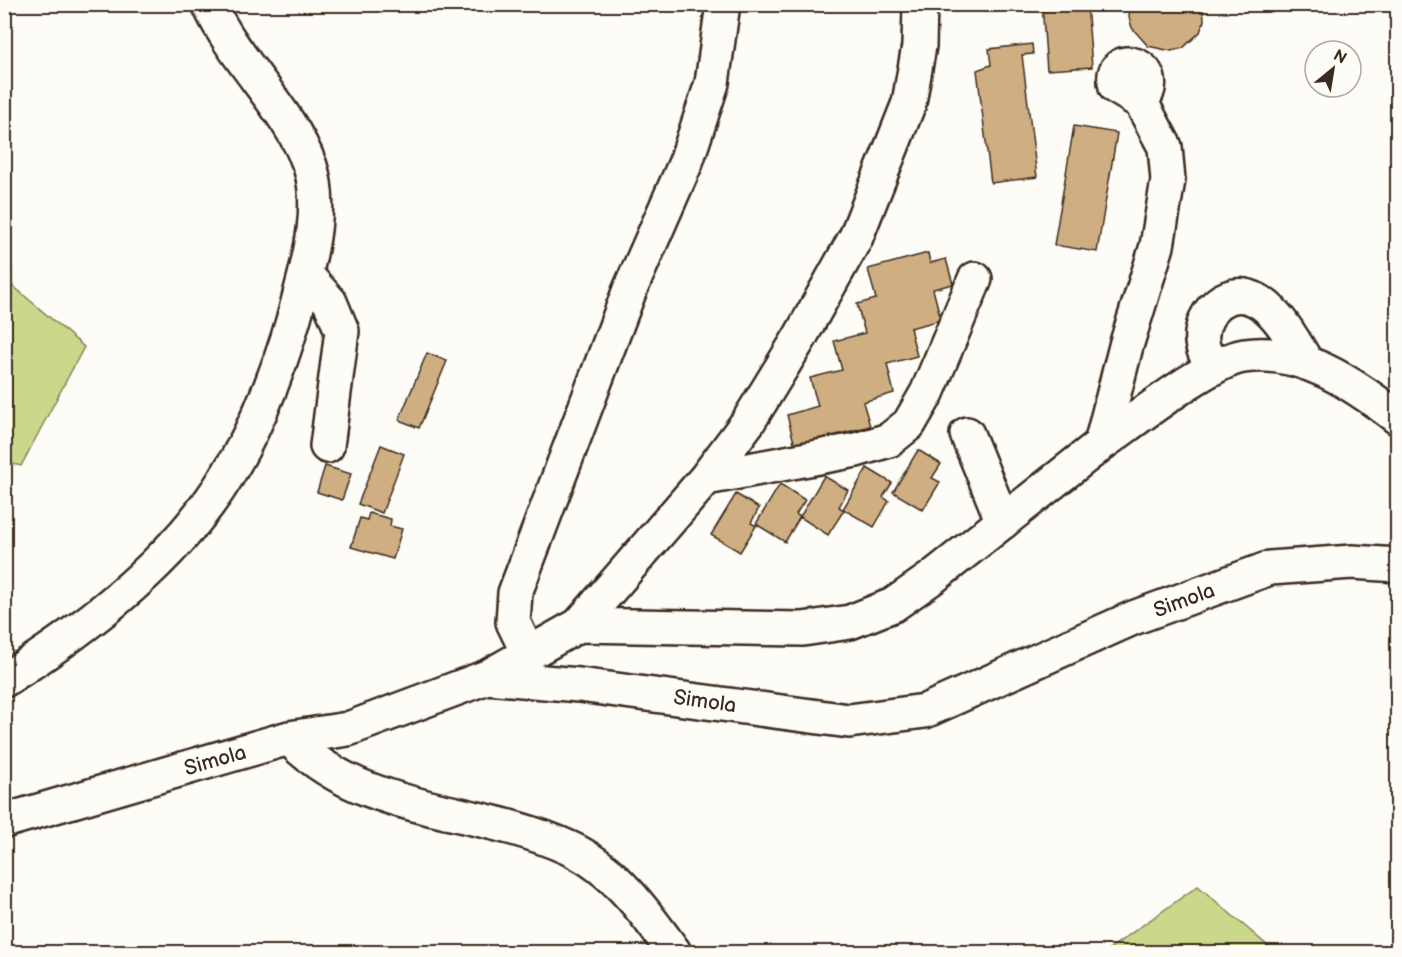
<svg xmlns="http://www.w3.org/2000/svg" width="1402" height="957" viewBox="0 0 1402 957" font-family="'Balsamiq Sans',sans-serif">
<rect width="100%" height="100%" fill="#fdfcf7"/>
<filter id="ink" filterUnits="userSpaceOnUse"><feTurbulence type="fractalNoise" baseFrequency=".0167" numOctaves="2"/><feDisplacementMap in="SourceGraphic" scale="12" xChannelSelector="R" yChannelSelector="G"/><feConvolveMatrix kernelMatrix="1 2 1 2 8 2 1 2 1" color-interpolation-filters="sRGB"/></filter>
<g filter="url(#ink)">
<!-- green -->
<path fill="#cbd78b" stroke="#838054" stroke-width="1.5" d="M7,5L12,285L84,347L21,466L4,462V5Z
M1198,886L1275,952H1105Z"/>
<!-- building -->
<path fill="#cfaf82" stroke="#3b2a1e" stroke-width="1.5" d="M1042,4H1087L1092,67L1047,70Z
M1203,4L1204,21L1200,32L1183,48L1171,51L1148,46L1132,28L1129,17L1130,4Z
M1032,44L1033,54L1022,55L1037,177L991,183L977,70L991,65L989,49Z
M1074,126L1117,133L1097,252L1054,245Z
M928,253L930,263L946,259L953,284L933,289L941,320L910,328L917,356L887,364L894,393L863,402L870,426L795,446L787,415L818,406L810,378L842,370L834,341L865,333L857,304L876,299L868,269Z
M427,353L447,361L419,428L399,420Z
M381,445L404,454L382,513L358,504Z
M918,450L941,464L932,478L940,482L923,510L893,492Z
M325,466L351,474L342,500L317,492Z
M867,468L892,483L883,497L889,501L874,527L843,509Z
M824,476L848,490L839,507L844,510L828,535L800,517Z
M780,484L805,500L796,514L800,517L785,542L756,524Z
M736,494L759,508L751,523L756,526L740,552L711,535Z
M369,513L391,519L390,526L402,529L393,559L351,547L360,518L367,520Z"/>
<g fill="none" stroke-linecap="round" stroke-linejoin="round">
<!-- minor casing -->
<g stroke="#3b2a1e" stroke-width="38">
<path id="minor" d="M306,275L330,302L342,331L327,446
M1214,366C1211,361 1206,356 1204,350C1194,324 1219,288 1249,297C1276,305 1293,341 1307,363
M967,434L1003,522
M1101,444C1133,422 1209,361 1244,356C1301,347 1355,385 1398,418
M706,478L856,450L889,440L909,424L927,393L975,279
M579,625L706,478L748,422L799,339L856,237L909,103L919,46L920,4
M528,653L513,622L515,593L629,292L686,162L712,83L723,4
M487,677L579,625L803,629L850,622L893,605L933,577L1101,444L1126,346L1157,246L1168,180L1165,147L1141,102L1116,87C1105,46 1170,65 1141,102
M4,680C86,629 176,559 227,476C260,422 286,353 301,291C311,254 323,204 310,166C289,108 235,62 209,4
M289,738C364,816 476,805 569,848C614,868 646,913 674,952
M4,821L289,738L348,729L487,677L579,685L849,721L925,711L1133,618L1270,568L1352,562L1398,565"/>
</g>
<!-- minor -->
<use href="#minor" stroke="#fdfcf7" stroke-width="33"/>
</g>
</g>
<g text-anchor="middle" stroke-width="6" stroke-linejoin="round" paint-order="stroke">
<!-- street labels -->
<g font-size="21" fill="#3b2a1e" stroke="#fdfcf7">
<text transform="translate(1184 600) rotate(-20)" y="7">Simola</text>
<text transform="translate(705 701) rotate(8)" y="7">Simola</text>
<text transform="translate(215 760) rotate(-16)" y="7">Simola</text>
</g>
</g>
<!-- margin -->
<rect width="1402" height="957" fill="none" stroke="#fdfcf7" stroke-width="24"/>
<rect x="12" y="12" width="1378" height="933" fill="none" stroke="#3b2a1e" stroke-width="2" filter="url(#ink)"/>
<!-- north arrow -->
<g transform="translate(1333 69) rotate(30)"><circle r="28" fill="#fdfcf7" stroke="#afa8a0" stroke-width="1.5"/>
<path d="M0-4.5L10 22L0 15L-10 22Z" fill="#3b2a1e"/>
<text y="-9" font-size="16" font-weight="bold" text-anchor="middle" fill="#3b2a1e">N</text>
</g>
</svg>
